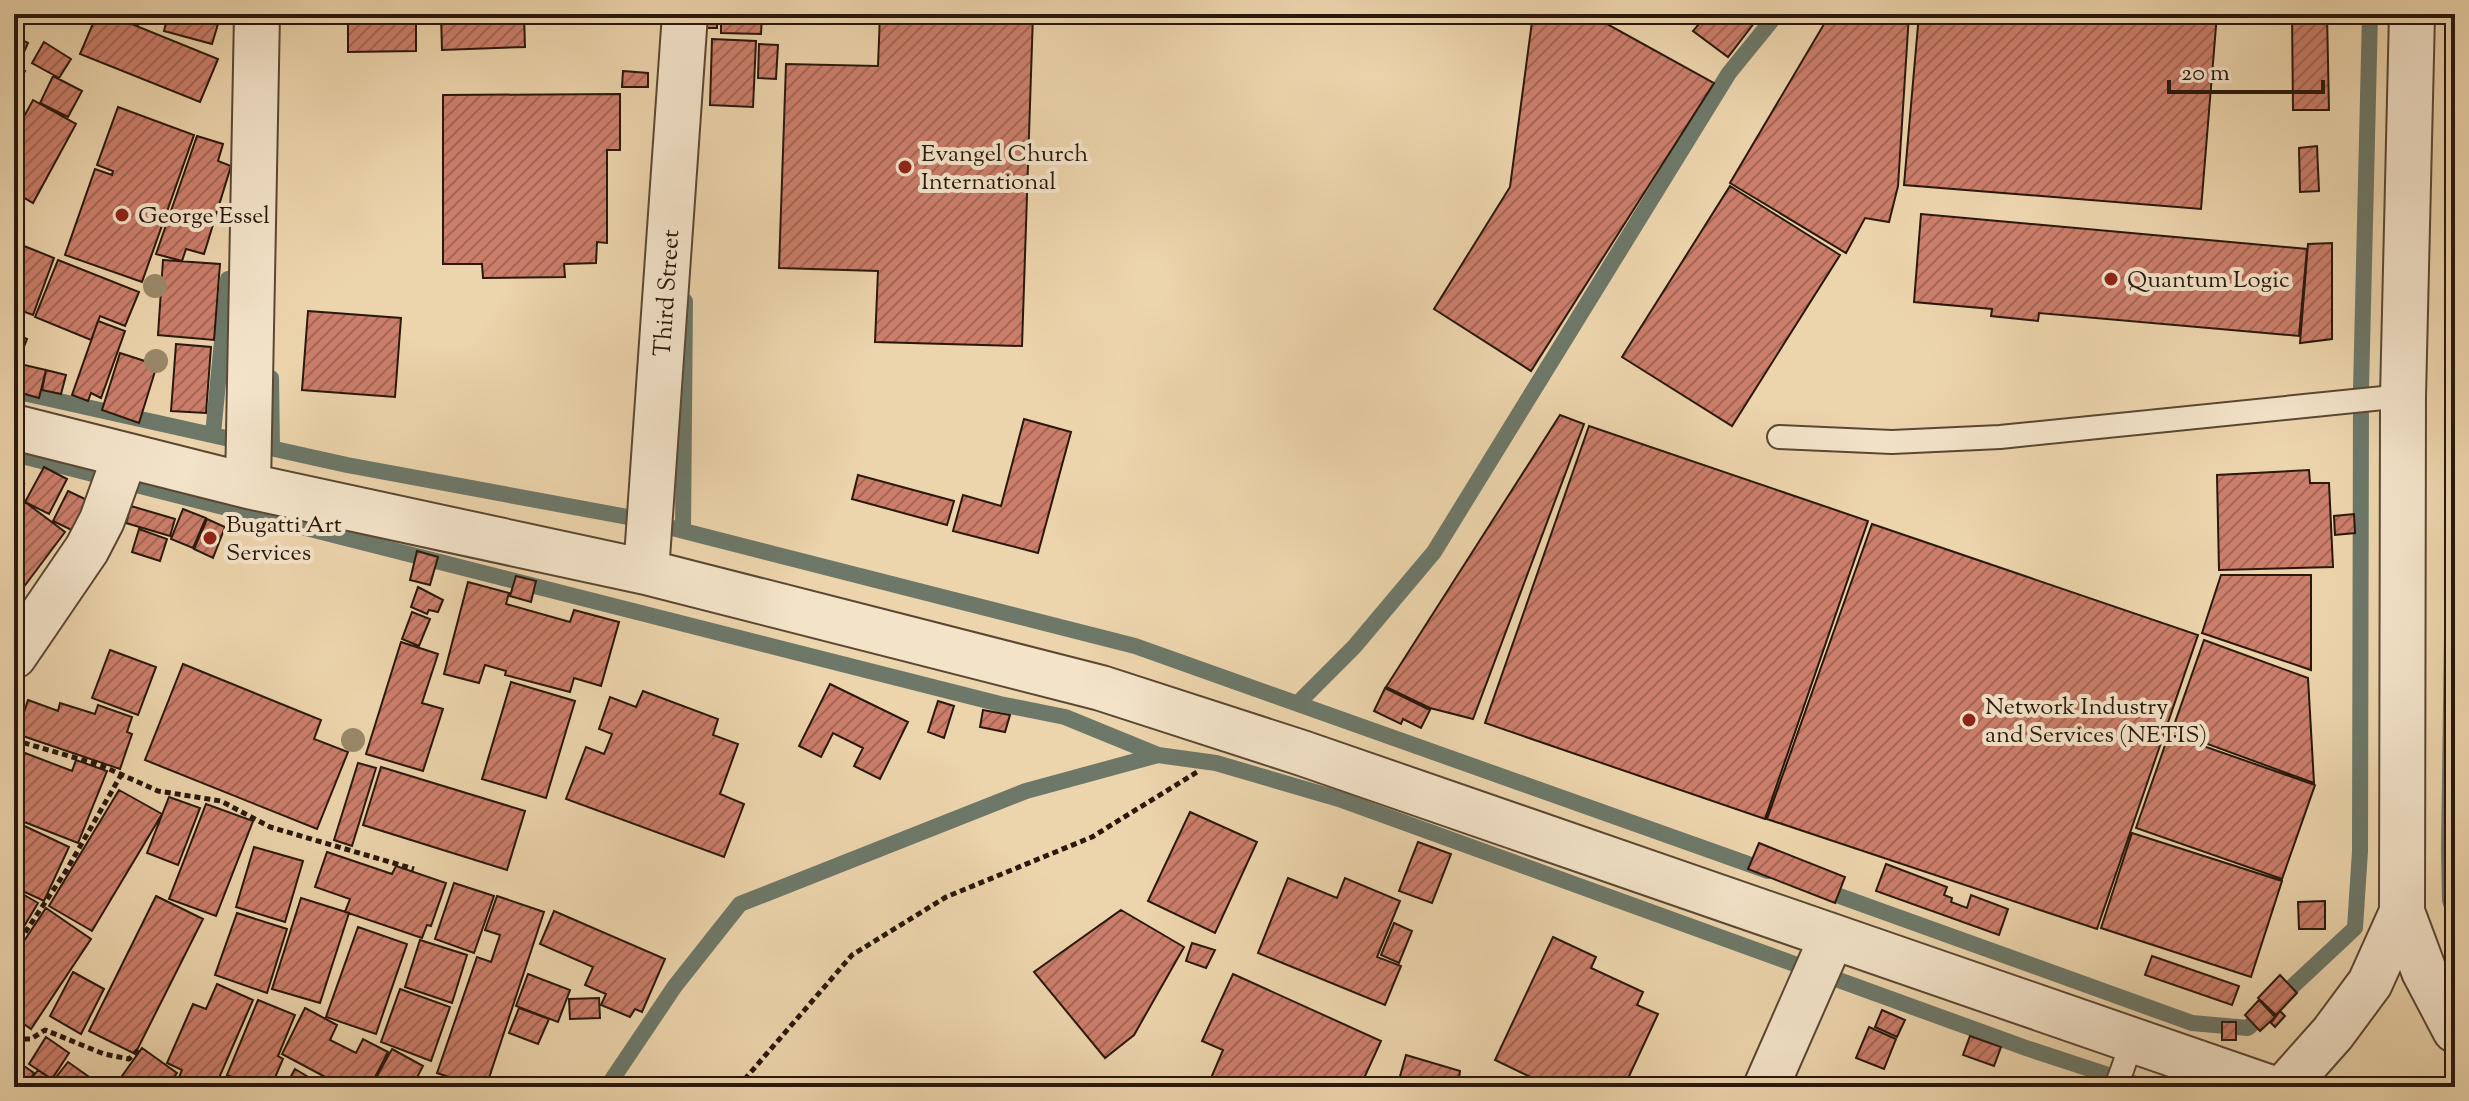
<svg xmlns="http://www.w3.org/2000/svg" width="2469" height="1101" viewBox="0 0 2469 1101" font-family="'Sorts Mill Goudy',serif">
<defs>
<pattern id="building-hatch" width="6" height="6" patternUnits="userSpaceOnUse" patternTransform="scale(2)"><rect width="6" height="6" fill="#cc7e6b"/><path d="M-1 1l2-2M0 6l6-6M5 7l2-2" fill="none" stroke="#a66656"/></pattern>
</defs>
<rect width="100%" height="100%" fill="#ecd4ac"/>
<filter id="stains"><feTurbulence type="fractalNoise" baseFrequency=".0025" numOctaves="4"/><feColorMatrix values="0 0 0 0 .2 0 0 0 0 .09 0 0 0 0 .02 0 0 0 .5 -.17"/></filter>
<radialGradient id="worn" r=".72"><stop offset=".6" stop-color="#630" stop-opacity="0"/><stop offset="1" stop-color="#630" stop-opacity=".3"/></radialGradient>
<g fill="none" stroke-linecap="round" stroke-linejoin="round">
<!-- stream -->
<path stroke="#6d7869" stroke-width="16" d="M271,378L272,448
M14,391L347,465L633,518L1135,646L1768,871
M2455,423L2449,850L2450,900L2455,916
M213,434L228,279
M14,454L1000,704L1065,717L1158,755L1216,763L1339,799L2026,1048L2145,1087
M683,531L685,301
M1299,702L1354,647L1434,552L1729,73L1777,14
M1820,889L2192,1023L2248,1028L2355,928L2360,851L2361,389L2370,14
M607,1087L675,986L740,904L1026,791L1158,755"/>
</g>
<!-- building -->
<path fill="url(#building-hatch)" stroke="#2a180b" stroke-width="2" d="M97,14H107L218,59L200,102L80,54Z
M109,14H143L138,25Z
M168,14H221L212,44L164,31Z
M322,14H416V51L348,52V18H322Z
M441,14H524L525,47L442,50Z
M704,14H717V28H704Z
M721,14H762L761,34L721,33Z
M880,14H1033L1022,346L875,342L878,271L779,268L786,64L878,66Z
M1533,14H1589L1714,83L1531,371L1434,309L1510,187Z
M1688,14H1761L1728,57L1693,31L1699,24Z
M1830,14H1909L1898,186L1889,222L1865,218L1846,253L1730,183Z
M1919,14H2217L2201,209L1904,185Z
M2292,14H2327L2329,110H2293Z
M16,37L28,43L24,52L14,48Z
M712,39L756,41L753,107L710,105Z
M44,42L71,59L59,78L32,63Z
M759,44L778,45L776,79L758,78Z
M14,66L25,71L14,91Z
M623,71L648,73V87H622Z
M53,76L82,91L68,117L40,103Z
M620,94V150H607V243L597,242L596,263L564,264L565,277L483,278L482,264H443V95Z
M33,100L76,124L33,203L21,196L15,207L14,135Z
M118,107L194,135L142,282L65,255L95,169L112,175L113,171L97,165Z
M197,136L223,144L218,161L231,166L204,254L186,249L182,261L156,254Z
M2317,146L2319,191L2300,192L2299,148Z
M1730,186L1840,255L1732,426L1622,357Z
M1921,214L2307,249L2299,336L2039,313L2038,321L1991,316L1992,309L1914,302Z
M2332,243V339L2300,343L2308,244Z
M24,246L54,258L33,315L14,308V271Z
M58,260L139,292L125,326L100,316L91,340L35,317Z
M163,260L220,264L214,340L158,335Z
M308,311L401,318L395,397L302,390Z
M98,321L125,331L101,398L91,393L88,401L72,395Z
M14,333L27,339L15,369H14Z
M176,344L211,347L206,413L171,411Z
M120,353L157,365L139,423L102,410Z
M20,364L46,370L39,398L14,391Z
M46,370L66,375L61,394L42,390Z
M1560,415L1584,424L1473,719L1430,708L1386,687Z
M1024,419L1071,432L1038,553L953,531L963,495L1001,506Z
M1589,426L1868,521L1765,819L1485,723Z
M44,467L67,479L49,514L25,502Z
M2309,470L2310,483H2329L2333,567L2219,570L2217,475Z
M858,475L954,501L947,525L852,499Z
M68,491L102,507L88,538L53,521Z
M25,502L65,532L23,588L14,582V517Z
M131,506L175,519L170,536L126,523Z
M183,509L206,518L193,548L171,539Z
M2354,514L2355,533L2335,535L2334,516Z
M207,519L225,527L213,558L194,549Z
M1872,524L2198,635L2097,929L1767,819Z
M139,529L167,539L160,561L132,552Z
M417,551L438,557L430,585L410,580Z
M2221,575H2311V670L2202,633Z
M516,576L536,581L531,602L510,596Z
M468,582L509,593L506,604L570,622L574,610L619,622L601,686L574,678L570,692L505,675L506,671L485,665L479,683L444,674Z
M418,587L443,600L438,612L429,610L427,614L411,607Z
M412,612L430,619L419,646L402,639Z
M2204,640L2308,678L2314,783L2172,731Z
M401,642L438,654L422,703L443,709L423,771L366,754Z
M110,650L156,667L138,715L92,698Z
M183,664L321,720L314,739L348,752L317,829L145,760Z
M511,682L575,701L546,798L482,779Z
M830,684L908,722L880,779L854,766L863,748L833,733L821,757L799,746Z
M1385,688L1430,710L1421,728L1403,719L1401,724L1374,711Z
M643,691L718,719L713,735L738,744L720,794L744,804L724,857L566,799L586,747L604,754L612,734L599,729L610,697L636,707Z
M28,700L58,711L60,703L95,714L98,705L132,717L127,732L132,734L120,769L17,734Z
M938,701L954,706L944,738L928,732Z
M983,710L1010,715L1005,732L980,727Z
M2169,734L2315,785L2282,879L2136,828Z
M25,753L72,771L76,760L107,771L78,843L14,818V780Z
M358,763L376,768L352,846L334,840Z
M381,767L525,811L507,870L363,825Z
M119,790L162,814L92,931L49,906Z
M169,797L200,808L178,865L147,853Z
M206,804L253,821L216,916L169,899Z
M1190,812L1257,842L1215,933L1148,901Z
M14,821L69,847L44,901L14,887V865L21,851L14,848Z
M2132,833L2282,881L2251,977L2101,928Z
M1418,842L1451,854L1432,903L1399,891Z
M1759,843L1845,877L1835,903L1748,869Z
M254,847L303,861L285,922L236,907Z
M327,852L392,874L396,866L446,883L431,926L427,925L422,938L345,912L350,899L315,887Z
M1886,864L1947,887L1944,895L1952,898L1951,902L1967,908L1971,895L2008,909L1999,935L1876,891Z
M1288,878L1337,898L1345,878L1400,901L1377,957L1401,966L1385,1005L1258,953Z
M454,883L494,896L474,953L435,939Z
M14,889L38,903L23,928L14,922Z
M156,896L203,919L135,1054L89,1031Z
M497,896L544,912L486,1087H479L437,1073L477,957L491,962L500,935L485,930Z
M301,898L349,913L320,1003L272,989Z
M2325,901V929H2299L2298,902Z
M46,908L91,939L31,1029L14,1017V956Z
M1121,910L1184,947L1134,1035L1105,1058L1034,972Z
M554,911L665,959L642,1012L635,1009L630,1017L601,1005L606,994L585,985L593,967L540,944Z
M237,913L287,929L267,993L215,975Z
M1394,923L1412,931L1399,963L1381,955Z
M358,927L407,944L376,1034L326,1017Z
M1553,937L1596,957L1591,968L1643,992L1637,1005L1658,1014L1624,1087H1551L1495,1060Z
M420,940L467,955L452,1003L405,987Z
M1192,943L1215,950L1206,968L1186,961Z
M2152,956L2239,986L2232,1005L2145,975Z
M73,972L104,989L81,1034L50,1016Z
M528,974L570,990L558,1022L516,1006Z
M1233,974L1381,1041L1360,1087H1231L1211,1078L1223,1050L1202,1041Z
M2280,975L2297,993L2276,1015L2258,998Z
M217,984L253,1000L215,1087H175L182,1070L167,1063L193,1004L206,1009Z
M400,989L450,1007L431,1061L381,1042Z
M599,998L600,1018L570,1019L569,999Z
M258,1000L295,1015L278,1056L283,1059L271,1087H256L227,1075Z
M2259,1000L2275,1017L2260,1031L2245,1015Z
M305,1008L337,1025L330,1040L356,1053L363,1039L388,1052L370,1087H344L282,1054Z
M519,1008L549,1019L538,1044L509,1033Z
M1882,1010L1905,1020L1897,1037L1875,1027Z
M2280,1011L2285,1016L2275,1027L2271,1023Z
M2222,1022H2236V1040H2222Z
M1869,1027L1896,1039L1884,1069L1856,1058Z
M1970,1036L2001,1047L1994,1066L1963,1055Z
M46,1037L69,1053L52,1079L29,1064Z
M142,1048L177,1073L167,1087H122L117,1083Z
M392,1049L423,1066L412,1087H371Z
M1406,1055L1460,1071L1459,1078L1489,1087H1397Z
M14,1059L34,1073L25,1087H14Z
M68,1062L92,1079L86,1087H62L53,1081Z
M295,1069L325,1087H285Z
M38,1070L58,1084L56,1087H25Z
M227,1076L248,1087H221Z"/>
<g fill="none" stroke-linecap="round" stroke-linejoin="round">
<!-- service casing -->
<g stroke="#5a4733" stroke-width="26">
<path id="service" d="M1779,437L1892,442L2000,437L2403,396
M2116,1087L2132,1042"/>
</g>
<!-- minor casing -->
<g stroke="#5a4733" stroke-width="48">
<path id="minor" d="M2412,14L2403,396L2402,912L2424,971L2455,1030
M14,427L248,486L646,572L1101,688L1302,753L2268,1087
M248,486L257,14
M646,572L685,14
M14,656L87,549L102,520L125,456
M1766,1087L1832,937
M2285,1087L2333,1033L2370,983L2402,912"/>
</g>
<!-- path -->
<path stroke="#2a180b" stroke-width="5" stroke-dasharray="6 4" stroke-linecap="butt" d="M14,495L26,479
M14,740L100,765L158,791L221,801L270,827L414,869
M14,949L66,871L121,775
M14,1039H31L45,1030L104,1054L129,1059L141,1047
M738,1087L852,955L946,897L1092,837L1197,772"/>
<!-- service -->
<use href="#service" stroke="#f3e3c9" stroke-width="22"/>
<!-- minor -->
<use href="#minor" stroke="#f3e3c9" stroke-width="44"/>
</g>
<!-- trees -->
<g fill="#9a8868">
<circle cx="155" cy="286" r="12"/>
<circle cx="156" cy="361" r="12"/>
<circle cx="353" cy="740" r="12"/>
</g>
<!-- markers -->
<g fill="#8f2418" stroke="#f3e3c9" stroke-width="3">
<circle cx="905" cy="167" r="8"/>
<circle cx="122" cy="215" r="8"/>
<circle cx="2111" cy="279" r="8"/>
<circle cx="210" cy="538" r="8"/>
<circle cx="1969" cy="720" r="8"/>
</g>
<g text-anchor="middle" stroke-width="8" stroke-linejoin="round" paint-order="stroke">
<!-- poi labels -->
<g font-size="24" fill="#2a180b" stroke="#f3e3c9" text-anchor="start">
<text x="921" y="161">Evangel Church<tspan x="921" dy="28">International</tspan></text>
<text x="138" y="223">George Essel</text>
<text x="2127" y="287">Quantum Logic</text>
<text x="226" y="532">Bugatti Art<tspan x="226" dy="28">Services</tspan></text>
<text x="1985" y="714">Network Industry<tspan x="1985" dy="28">and Services (NETIS)</tspan></text>
</g>
<!-- street labels -->
<g font-size="24" fill="#2a180b" stroke="#f3e3c9">
<text transform="translate(666 293) rotate(-86)" y="8">Third Street</text>
</g>
</g>
<!-- margin -->
<rect width="2469" height="1101" fill="none" stroke="#ecd4ac" stroke-width="48"/>
<rect x="16" y="16" width="2437" height="1069" fill="none" stroke="#2a180b" stroke-width="4"/>
<rect x="24" y="24" width="2421" height="1053" fill="none" stroke="#2a180b" stroke-width="2"/>
<!-- scale -->
<path d="M2169 80v12h154v-12" fill="none" stroke="#2a180b" stroke-width="4"/>
<text x="2181" y="80" font-size="24" fill="#2a180b" stroke="#f3e3c9" stroke-width="6" paint-order="stroke">20 m</text>
<rect width="100%" height="100%" filter="url(#stains)"/>
<rect width="100%" height="100%" fill="url(#worn)"/>
</svg>
